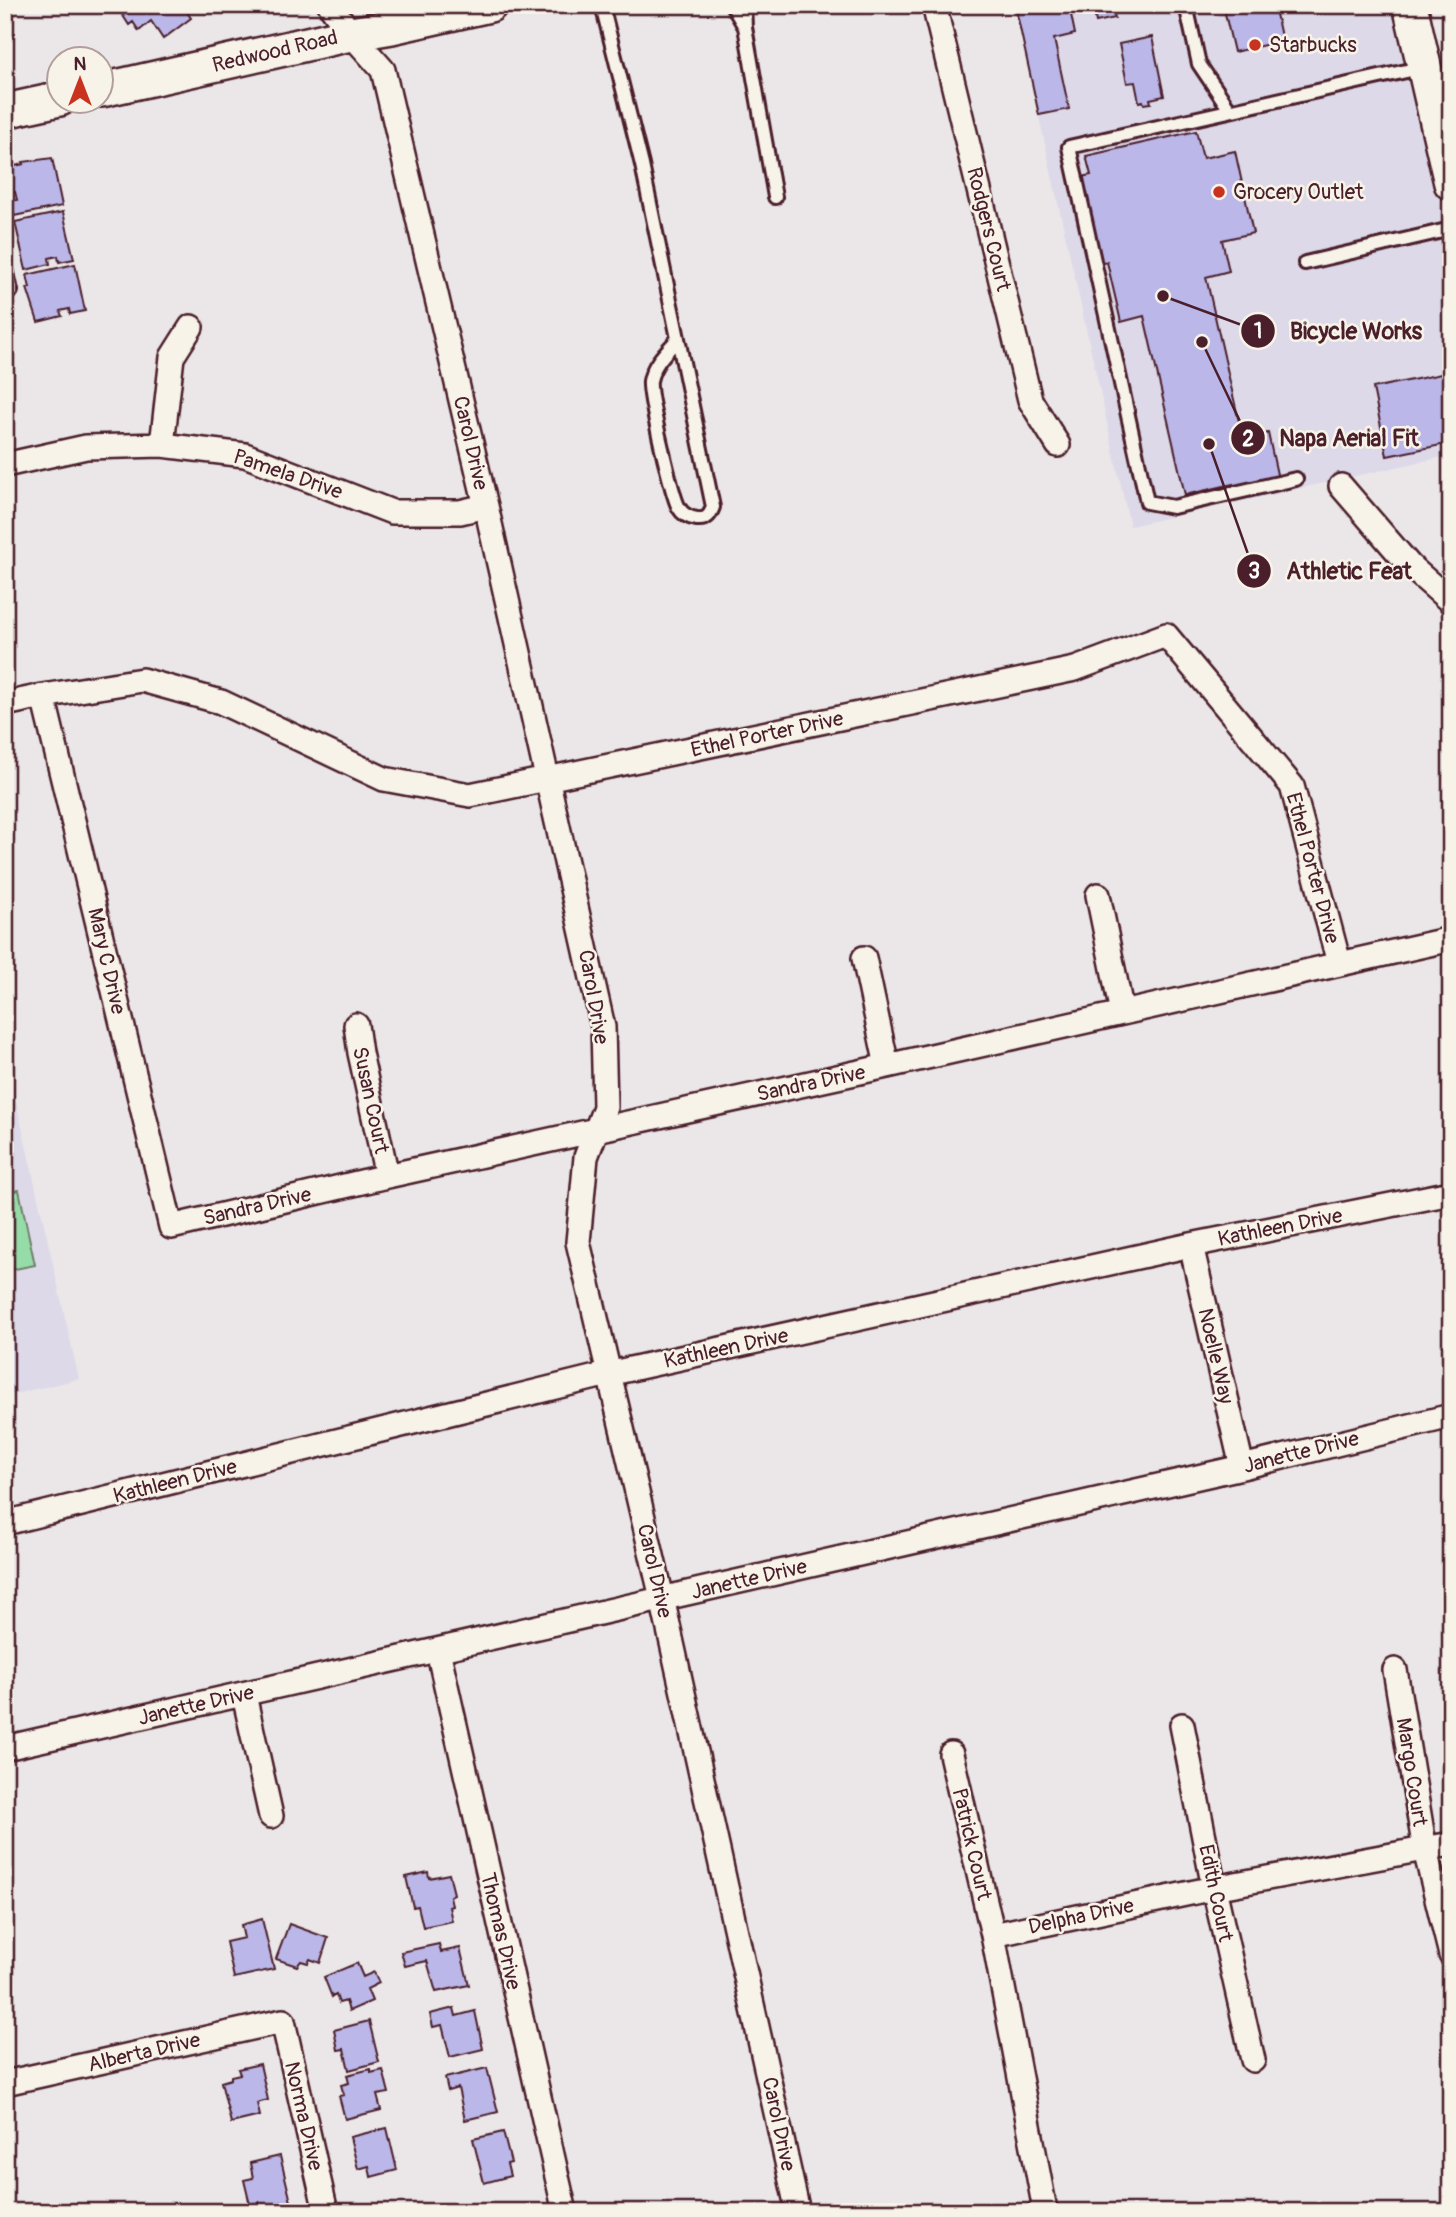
<svg xmlns="http://www.w3.org/2000/svg" width="1456" height="2217" viewBox="0 0 1456 2217" font-family="Pangolin,sans-serif">
<rect width="100%" height="100%" fill="#ebe7e8"/>
<filter id="ink" filterUnits="userSpaceOnUse"><feTurbulence type="fractalNoise" baseFrequency=".0143" numOctaves="2"/><feDisplacementMap in="SourceGraphic" scale="14" xChannelSelector="R" yChannelSelector="G"/><feConvolveMatrix kernelMatrix="1 2 1 2 8 2 1 2 1" color-interpolation-filters="sRGB"/></filter>
<g filter="url(#ink)">
<!-- built -->
<path fill="#ddd9e8" d="M1014,5H1393L1451,248V455L1130,526Z
M5,1052L79,1379L5,1396Z"/>
<!-- green -->
<path fill="#96dca9" stroke="#707e6a" stroke-width="2" d="M19,1190L35,1265L5,1271V1193Z"/>
<!-- building -->
<path fill="#bbb7e9" stroke="#4a1f2b" stroke-width="2" d="M128,5H197L187,12L191,18L163,39L151,21L139,31L133,22L129,25L120,11Z
M1015,5H1069L1075,34L1054,39L1069,109L1039,115Z
M1092,5H1112L1115,18L1096,22Z
M1223,5H1274L1282,41L1234,52Z
M1152,37L1164,96L1150,99L1151,103L1144,104L1143,101L1139,102L1135,82L1127,83L1119,44Z
M1196,131L1203,158L1235,151L1253,233L1222,240L1229,271L1206,277L1243,439L1268,433L1278,479L1234,489L1233,484L1185,495L1144,316L1121,322L1107,262L1097,264L1077,178L1091,175L1086,156Z
M52,158L62,206L14,216L11,201L17,200L15,192L9,194L5,168L24,164L23,162Z
M63,212L74,259L59,262L58,256L49,258L50,264L26,270L15,222Z
M75,264L85,311L70,314L69,309L60,311L62,316L38,322L27,288H30L27,275Z
M1451,372V443L1387,456L1373,388Z
M428,1872L429,1878L449,1874L454,1894L450,1896L452,1906L449,1907L452,1921L423,1927L418,1906L413,1907L406,1877Z
M262,1919L274,1969L234,1978L226,1942L244,1938L241,1925Z
M289,1924L328,1938L320,1963L310,1959L308,1963L301,1961L297,1966L276,1959Z
M439,1944L441,1952L460,1948L469,1985L436,1992L427,1961L405,1966L401,1952Z
M357,1963L363,1977L374,1972L379,1983L367,1989L372,2001L349,2011L346,2001L339,2003L336,1995L332,1997L324,1977Z
M454,2008L456,2016L475,2011L483,2049L450,2057L442,2025L433,2027L430,2014Z
M369,2021L379,2062L349,2070L344,2049L338,2050L334,2030Z
M260,2064L268,2100L257,2103L260,2116L231,2123L221,2082L231,2079V2076L240,2074L238,2069Z
M487,2068L498,2112L465,2120L458,2088L448,2091L445,2078Z
M371,2069V2073L383,2070L389,2093L377,2095L381,2110L345,2119L339,2096L344,2095L341,2085L349,2083L347,2075Z
M387,2128L397,2170L371,2177L369,2166L358,2169L350,2137Z
M503,2132L511,2163L507,2164L510,2176L484,2183L473,2139Z
M280,2156L292,2206L271,2211L268,2204L260,2206L259,2202L250,2205L244,2180L253,2178L250,2163Z"/>
<g fill="none" stroke-linecap="round" stroke-linejoin="round">
<!-- lane casing -->
<g stroke="#4a1f2b" stroke-width="18">
<path id="lane" d="M602,5L642,165L713,507C710,515 707,520 697,519C690,518 683,515 679,508C672,496 648,394 650,381C653,364 666,352 677,340
M732,5L745,27L744,5
M1186,5L1199,64L1230,110
M745,27L775,197
M1305,263L1451,229
M5,264L11,291
M1296,479L1173,507L1147,502L1069,147L1424,67"/>
</g>
<!-- street casing -->
<g stroke="#4a1f2b" stroke-width="28">
<path id="street" d="M330,5L351,34L383,70L486,506L603,1027L605,1107L586,1157L578,1242L662,1598L798,2212
M934,5L1030,400L1058,445
M162,445L172,357L191,327
M5,465L86,447L162,445L245,455L392,512H460L486,506
M1341,486L1410,566L1451,602
M43,696L171,1227L387,1176L887,1066L1451,939
M5,704L43,696L142,680L221,702L384,779L470,795L1075,669L1166,635L1292,786L1339,963
M1098,895L1122,1013
M864,958L887,1066
M356,1025L360,1053L387,1176
M1191,1245L1242,1467
M5,1523L608,1374L1191,1245L1451,1193
M438,1650L565,2212
M1395,1670L1425,1850L1451,1955
M244,1695L271,1816
M1182,1725L1214,1888L1253,2060
M5,1748L1242,1467L1451,1416
M951,1754L993,1935L1045,2210L1039,2212
M993,1935L1214,1888L1451,1844
M5,2083L283,2021L326,2212"/>
</g>
<!-- secondary casing -->
<g stroke="#4a1f2b" stroke-width="38">
<path id="secondary" d="M1410,5L1451,183
M102,90L351,34L392,27L490,5
M5,111L60,99"/>
</g>
<!-- lane -->
<use href="#lane" stroke="#f7f3e8" stroke-width="12"/>
<!-- street -->
<use href="#street" stroke="#f7f3e8" stroke-width="23"/>
<!-- secondary -->
<use href="#secondary" stroke="#f7f3e8" stroke-width="33"/>
</g>
</g>
<!-- markers -->
<g fill="#c8321e" stroke="#f7f3e8" stroke-width="2.5">
<circle cx="1255" cy="45" r="7"/>
<circle cx="1219" cy="192" r="7"/>
</g>
<g text-anchor="middle" stroke-width="5" stroke-linejoin="round" paint-order="stroke">
<!-- poi labels -->
<g font-size="21" fill="#4a1f2b" stroke="#f7f3e8" text-anchor="start">
<text x="1269" y="52">Starbucks</text>
<text x="1233" y="199">Grocery Outlet</text>
</g>
<!-- street labels -->
<g font-size="21" fill="#4a1f2b" stroke="#f7f3e8">
<text transform="translate(275 51) rotate(-13)" y="7">Redwood Road</text>
<text transform="translate(989 229) rotate(76)" y="7">Rodgers Court</text>
<text transform="translate(471 443) rotate(77)" y="7">Carol Drive</text>
<text transform="translate(288 474) rotate(19)" y="7">Pamela Drive</text>
<text transform="translate(767 734) rotate(-12)" y="7">Ethel Porter Drive</text>
<text transform="translate(1313 868) rotate(75)" y="7">Ethel Porter Drive</text>
<text transform="translate(107 961) rotate(77)" y="7">Mary C Drive</text>
<text transform="translate(594 997) rotate(80)" y="7">Carol Drive</text>
<text transform="translate(811 1083) rotate(-12)" y="7">Sandra Drive</text>
<text transform="translate(371 1100) rotate(78)" y="7">Susan Court</text>
<text transform="translate(257 1206) rotate(-13)" y="7">Sandra Drive</text>
<text transform="translate(1280 1227) rotate(-11)" y="7">Kathleen Drive</text>
<text transform="translate(726 1348) rotate(-12)" y="7">Kathleen Drive</text>
<text transform="translate(1216 1356) rotate(77)" y="7">Noelle Way</text>
<text transform="translate(1301 1452) rotate(-14)" y="7">Janette Drive</text>
<text transform="translate(175 1481) rotate(-14)" y="7">Kathleen Drive</text>
<text transform="translate(655 1571) rotate(77)" y="7">Carol Drive</text>
<text transform="translate(749 1579) rotate(-13)" y="7">Janette Drive</text>
<text transform="translate(196 1705) rotate(-13)" y="7">Janette Drive</text>
<text transform="translate(1412 1772) rotate(81)" y="7">Margo Court</text>
<text transform="translate(972 1844) rotate(77)" y="7">Patrick Court</text>
<text transform="translate(1216 1893) rotate(78)" y="7">Edith Court</text>
<text transform="translate(1081 1916) rotate(-12)" y="7">Delpha Drive</text>
<text transform="translate(501 1931) rotate(77)" y="7">Thomas Drive</text>
<text transform="translate(144 2052) rotate(-13)" y="7">Alberta Drive</text>
<text transform="translate(304 2116) rotate(77)" y="7">Norma Drive</text>
<text transform="translate(779 2124) rotate(78)" y="7">Carol Drive</text>
</g>
</g>
<!-- callouts -->
<path fill="none" stroke="#4a1f2b" stroke-width="2.5" d="M1163 296L1258 331M1202 342L1248 438M1209 444L1254 571"/>
<g fill="#4a1f2b" stroke="#f7f3e8" stroke-width="2.5">
<circle cx="1163" cy="296" r="7"/>
<circle cx="1202" cy="342" r="7"/>
<circle cx="1209" cy="444" r="7"/>
<circle cx="1258" cy="331" r="18"/>
<circle cx="1248" cy="438" r="18"/>
<circle cx="1254" cy="571" r="18"/>
</g>
<g font-size="21" text-anchor="middle" font-weight="bold" fill="#fff">
<text x="1258" y="338">1</text>
<text x="1248" y="446">2</text>
<text x="1254" y="578">3</text>
</g>
<g font-size="23" text-anchor="middle" font-weight="bold" fill="#4a1f2b" stroke="#f7f3e8" stroke-width="5" stroke-linejoin="round" paint-order="stroke">
<text x="1356" y="339">Bicycle Works</text>
<text x="1349" y="446">Napa Aerial Fit</text>
<text x="1349" y="579">Athletic Feat</text>
</g>
<!-- margin -->
<rect width="1456" height="2217" fill="none" stroke="#f7f3e8" stroke-width="28"/>
<rect x="14" y="14" width="1428" height="2189" fill="none" stroke="#4a1f2b" stroke-width="2.5" filter="url(#ink)"/>
<!-- north arrow -->
<g transform="translate(80 80)"><circle r="33" fill="#f7f3e8" stroke="#b29e9c" stroke-width="2"/>
<path d="M0-5L12 26L0 18L-12 26Z" fill="#c8321e"/>
<text y="-10" font-size="19" font-weight="bold" text-anchor="middle" fill="#4a1f2b">N</text>
</g>
</svg>
